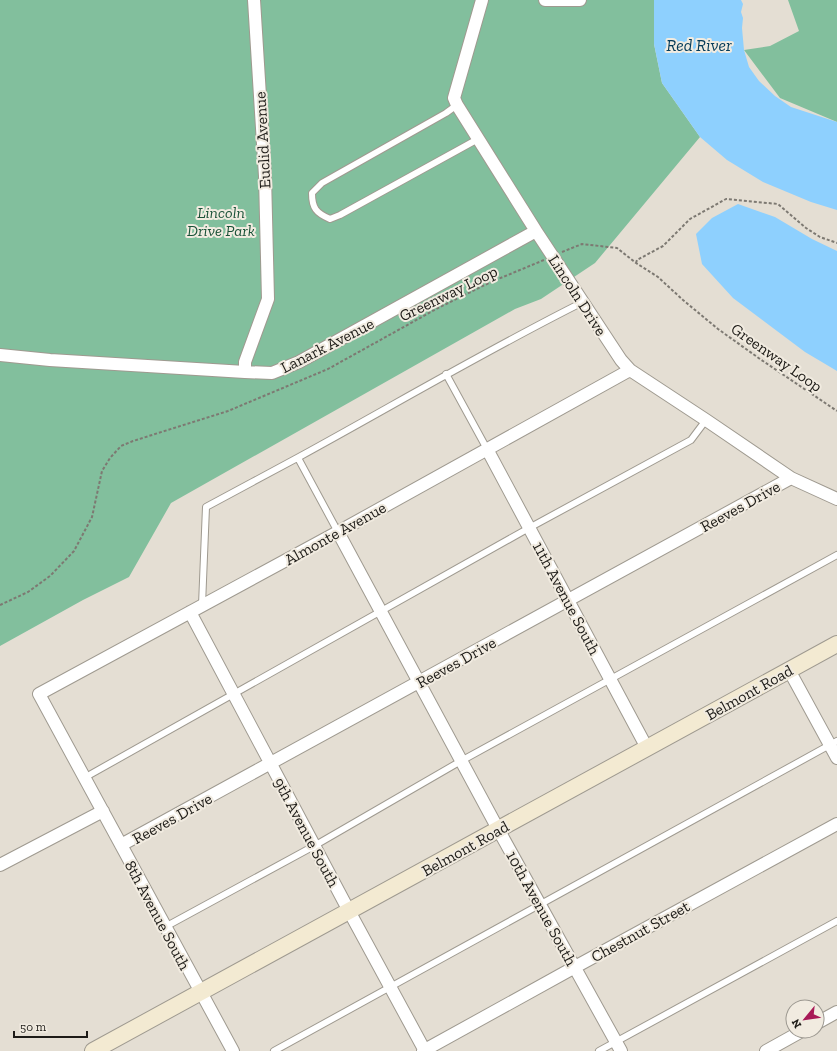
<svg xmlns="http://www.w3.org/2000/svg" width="837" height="1051" viewBox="0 0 837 1051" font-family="'Zilla Slab',serif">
<rect width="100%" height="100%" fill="#e4ded3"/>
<!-- green -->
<path fill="#82bf9d" d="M0,0H654V44L662,83L700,137L595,263L541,299L515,309L171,503L129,577L83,600L0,646Z
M788,0H837V122L780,98L744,50L770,46L799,31Z"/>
<!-- water -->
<path fill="#8ed0fe" d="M654,0H741L743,4L741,12L743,18L742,28L744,50L749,67L759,81L775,96L791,107L837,122V210L811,202L763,182L727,160L700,137L662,83L654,44Z
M738,204L775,217L812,239L837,251V371L805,352L733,298L702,264L696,234L712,218Z"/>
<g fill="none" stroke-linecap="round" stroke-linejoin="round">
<!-- lane casing -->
<g stroke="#9f9a90" stroke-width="8">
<path id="lane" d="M457,105L446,113L322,183L312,193C312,208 316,213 330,219L340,215L478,139
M446,374L487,449
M298,458L338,532
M202,605L206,507C237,490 268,474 299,457C394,405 487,350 583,302
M84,778L529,528L691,440L706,420
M165,927L314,846L461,761L837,555
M274,1051L837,741
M599,1051L837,921"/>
</g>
<!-- street casing -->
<g stroke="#9f9a90" stroke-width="14">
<path id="street" d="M482,0L454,98L457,105L536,231L621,360L630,370L706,420L791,478L837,499
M545,0H580
M0,355L50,360L245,372L272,373L299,362L536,231
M245,372V362L268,299L265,176L254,0
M487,449L647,748
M338,532L498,829L621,1051
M190,612L349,911L425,1051
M789,670L837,758
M121,845L791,478
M0,865L103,811
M817,1023L837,1012
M233,1051L39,694L338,532L630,370
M423,1051L575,967L837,824
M766,1051L802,1031"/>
</g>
<!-- secondary casing -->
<g stroke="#9f9a90" stroke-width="18">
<path id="secondary" d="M93,1051L837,644"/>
</g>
<!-- path -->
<path stroke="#7d7972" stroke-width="2" stroke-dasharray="3 2" stroke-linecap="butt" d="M562,252L582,244L617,248L636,263L658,277L683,300L718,329L760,359L837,411
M636,263L637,260L663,246L690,219L726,199L778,204L806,228L820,237L837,243
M0,605L28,592L50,576L74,551L92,517L102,471L110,458L121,446L133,441L228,411L328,369L438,308L491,282L544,260"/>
<!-- lane -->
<use href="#lane" stroke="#fff" stroke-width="6"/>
<!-- street -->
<use href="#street" stroke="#fff" stroke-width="12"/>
<!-- secondary -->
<use href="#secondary" stroke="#f3ead2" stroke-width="16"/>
</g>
<g text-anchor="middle" stroke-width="4" stroke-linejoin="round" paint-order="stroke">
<!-- street labels -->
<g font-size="16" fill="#1d1b17" stroke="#f1ebe0">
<text transform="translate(262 140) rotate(-93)" y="6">Euclid Avenue</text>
<text transform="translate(448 293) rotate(-26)" y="6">Greenway Loop</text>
<text transform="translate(578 295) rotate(57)" y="6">Lincoln Drive</text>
<text transform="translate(327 345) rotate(-27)" y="6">Lanark Avenue</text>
<text transform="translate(777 357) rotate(35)" y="6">Greenway Loop</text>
<text transform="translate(740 506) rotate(-29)" y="6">Reeves Drive</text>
<text transform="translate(335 533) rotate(-29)" y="6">Almonte Avenue</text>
<text transform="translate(567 598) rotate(62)" y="6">11th Avenue South</text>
<text transform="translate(456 662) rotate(-29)" y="6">Reeves Drive</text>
<text transform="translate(749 692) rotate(-29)" y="6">Belmont Road</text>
<text transform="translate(172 818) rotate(-29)" y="6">Reeves Drive</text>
<text transform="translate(307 832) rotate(62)" y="6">9th Avenue South</text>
<text transform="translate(465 848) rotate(-29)" y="6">Belmont Road</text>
<text transform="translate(542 908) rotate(61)" y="6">10th Avenue South</text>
<text transform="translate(158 915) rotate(62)" y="6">8th Avenue South</text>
<text transform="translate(640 931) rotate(-29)" y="6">Chestnut Street</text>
</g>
<!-- park labels -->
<g font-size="16" font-style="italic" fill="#1a5238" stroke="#f1ebe0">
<text x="221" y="218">Lincoln<tspan x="221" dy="18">Drive Park</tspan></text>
</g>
<!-- water labels -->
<g font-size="17" font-style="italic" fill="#033a58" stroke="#f1ebe0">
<text x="699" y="51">Red River</text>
</g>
</g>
<!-- north arrow -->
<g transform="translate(805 1019) rotate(241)"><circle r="19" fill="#f1ebe0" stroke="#9c9890"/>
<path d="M0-3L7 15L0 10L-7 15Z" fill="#a81957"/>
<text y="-6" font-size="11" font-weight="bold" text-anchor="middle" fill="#1d1b17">N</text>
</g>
<!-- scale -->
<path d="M14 1031v6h73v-6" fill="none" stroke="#1d1b17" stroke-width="2"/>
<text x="20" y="1031" font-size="12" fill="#1d1b17" stroke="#f1ebe0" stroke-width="3" paint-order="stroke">50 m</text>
</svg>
